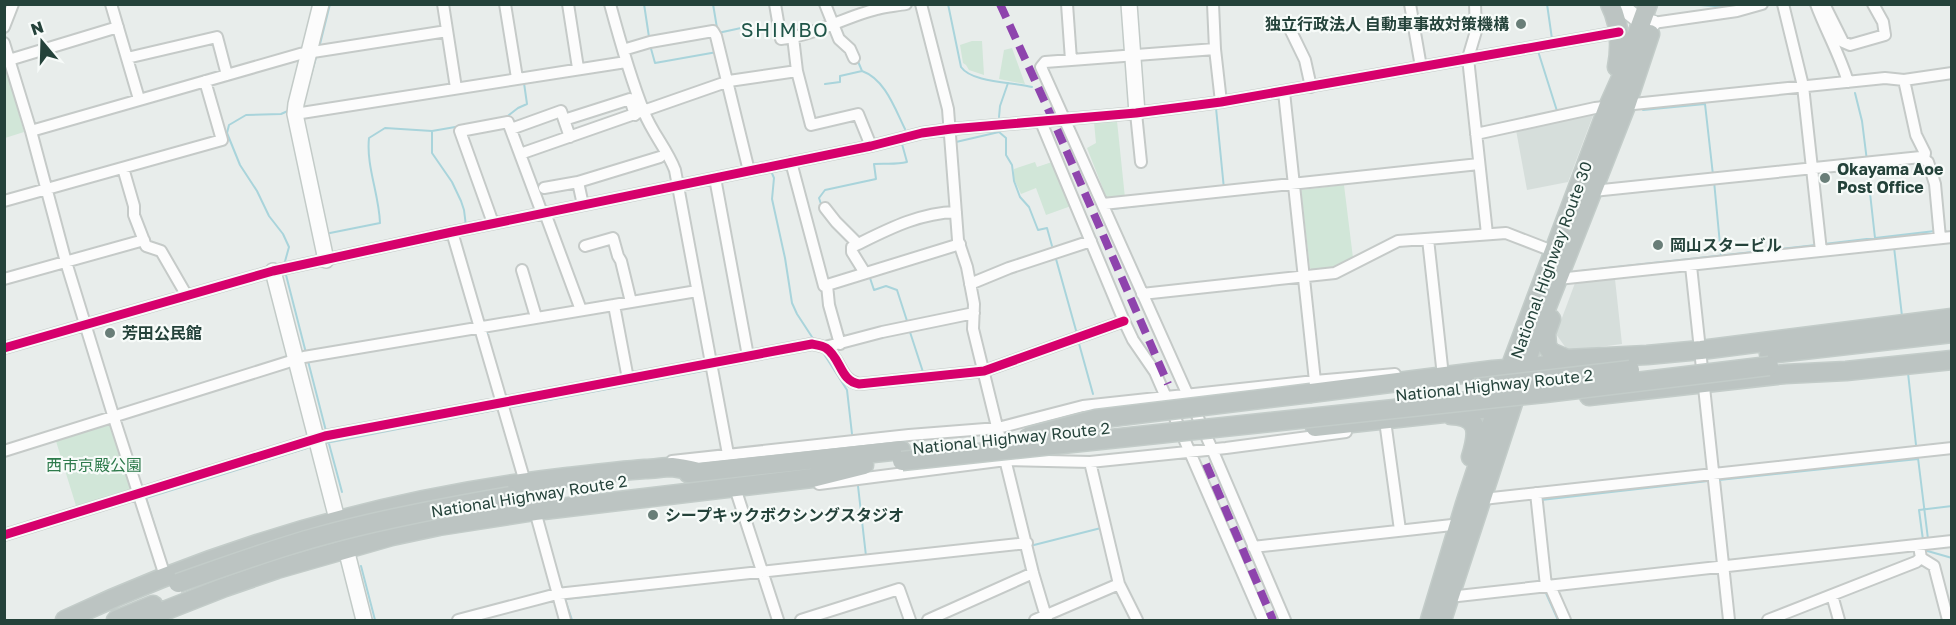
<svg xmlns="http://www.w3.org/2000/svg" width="1956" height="625" viewBox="0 0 1956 625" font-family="'Golos Text','Noto Sans JP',sans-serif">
<rect width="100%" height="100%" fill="#e8edeb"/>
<!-- built -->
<path fill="#d6dedb" d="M1594,113L1568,182L1527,190L1516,130Z
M1615,279L1622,344L1568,351L1556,334L1575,283Z"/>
<!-- green -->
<path fill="#d1e6d8" d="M972,41H982L984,75L969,70L966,65L963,63L960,45Z
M1012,48L1025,84L999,79L1004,50Z
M4,60L24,132L5,138H4Z
M1117,121L1125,198L1107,199L1087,148L1096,143L1094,122Z
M1035,162L1037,167L1052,162L1071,206L1046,215L1036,188L1021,194L1014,179V169Z
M1344,185L1353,258L1334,269L1312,270L1310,268L1301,190Z
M108,422L113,425L133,492L77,509L55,438Z"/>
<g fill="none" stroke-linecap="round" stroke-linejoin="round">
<!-- stream -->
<path stroke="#a9d4db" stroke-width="2" d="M644,4L649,37
M713,4L717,28
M948,4L961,67C972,83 1014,82 1032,87
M1547,4L1552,39
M1685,4L1730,7
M4,10L6,4
M718,33L741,28
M650,45L655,63L717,52
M319,48L330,4
M1538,51L1557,111
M857,59L862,71C885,79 895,109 905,129
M825,84L840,82V76L862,71
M1855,93L1862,121L1867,161
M304,100L317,54
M1216,108L1224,189
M1643,110L1705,104L1713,175
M639,116L645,127
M999,117L1000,106L1008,83
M505,118L518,108L527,104L524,83
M461,126L432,131V153L452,182L461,201L464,210L466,226
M999,132L1006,138V155L1012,165L1014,181L1020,197L1029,207L1038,230L1047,228L1052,246
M956,146V142L999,132
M1473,149L1471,139L1473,138
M1867,166L1875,238
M669,168L671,179
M771,171L774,178L772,199L785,258L792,303L797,314L814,340
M1714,181L1721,255
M1942,204L1944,230
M822,207L819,198L825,190L876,179L874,164C885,163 895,165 907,162L902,144
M1111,209L1206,198
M330,233L380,223C379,194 366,166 369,138L385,128L432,131
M1824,244L1935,231
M1894,247L1902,316
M1056,259L1077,334
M284,265L289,247L283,234L269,216L257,191L240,165L227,133L229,125L246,115L281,114L290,110
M285,271L306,353
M1581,271L1816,245
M869,275L874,290L886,286L897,290L908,324
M486,329L489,341
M909,329L923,372
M1078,340L1093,394
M824,354L847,390L852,434
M308,361L326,431
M1908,373L1916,445
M506,408L708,370
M517,435L526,466
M328,440L342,492
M326,443L500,409
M1918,458L1928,539
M1215,470L1266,589
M1719,480L1918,459
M1090,483L1094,501
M858,486L866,556
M1541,500L1708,481
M1923,540L1919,510L1952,506
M1030,546L1101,528
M1924,550L1952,558
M165,559L146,498L307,448
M555,565L563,591
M361,566L375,620
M1545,591L1558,620
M565,599L691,585
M565,599L572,620"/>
<!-- street casing -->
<g stroke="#c5cac8" stroke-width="14">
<path id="street" d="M111,4L139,99
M443,4L456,88
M505,4L517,78
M568,4L578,68
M610,4C620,41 630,77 644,112C652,133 667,149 675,170L728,454
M775,4L781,39C815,35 845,17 877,9C886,6 896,6 906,4
M825,4L839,39L850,49L854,58
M921,4L948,109L958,240L967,267L974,304L973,329L1033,573L1047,620
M1067,4L1071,60
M1213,4L1215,49L1221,102
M1410,4L1421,67
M1475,4L1476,31L1468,58L1487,234
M1783,4L1803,86L1821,251
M1816,4C1826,31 1840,55 1848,82
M1824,4L1843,42L1850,45L1885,35L1883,22L1873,4
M1287,23L1305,60L1311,87
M1653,23L1737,11L1762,4
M4,27L13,4
M793,37L797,71L811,125L858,114L871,146
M4,43L31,131L66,262L114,418L165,576
M1215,49L1045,62L1041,67L1212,449L1285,620
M623,50L650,42L713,31L716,36L749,171
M127,58L217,37L227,75
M9,60L118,27
M1904,80L1916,135L1925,153L1924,159
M1284,92L1315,381
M1136,113L1141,162
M295,114L626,62
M564,120L630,99L635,115
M1041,122L1124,321L1133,340L1155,372L1263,620
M511,129L561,111L570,137
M31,131L300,54L447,31
M1476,134L1595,108L1885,78L1904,80L1952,73
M520,154L729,81L797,71
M791,162L824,286L960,244
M123,168L134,206V215L146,246L161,251L187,296
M715,178L748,356
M578,182L583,205
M544,188L578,182L660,157
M1593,191L1921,157L1928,162L1935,184L1940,238
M4,201L222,140L205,81
M1103,204L1479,164
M825,208L836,222L858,244
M545,213L581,310
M493,223L460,131L508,122L542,213
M452,232L525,482
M1428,239L1443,376
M585,246L613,238L618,256L621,261L631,302
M1691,266L1729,620
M522,270L536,317
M865,273L852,252V247C885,231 917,213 956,212
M4,279L144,240
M1558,279L1952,237
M970,284L1009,268L1091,241
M827,285L829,305L840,344
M1142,294L1335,273L1398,241L1506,233L1555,252
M614,305L628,379
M825,347L882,332L974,313
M4,348L273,271L452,232L871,146L922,133L951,129L1136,113L1221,102L1619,32
M1386,428L1400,530
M4,451L304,357L697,291
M672,461L909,435L998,428L1083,406L1315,381L1395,374
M1090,462L1119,584L1137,620
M819,484L1006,460L1090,462L1226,448L1346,432
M1536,493L1546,586
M737,494L778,620
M1483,499L1952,448
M535,511L565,620
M4,535L325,436L812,344C817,345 823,346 826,348C841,358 840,381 859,384L984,371L1124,321
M1253,547L1452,525
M1921,558L1934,566L1948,620
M1550,586L1565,620
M1832,595L1839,620
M1458,596L1952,541
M458,620L557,594L1027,543
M801,620L899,589L910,620
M928,620L1033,573
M1035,620L1119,584
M1768,620L1916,562L1921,558L1919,546"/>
</g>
<!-- secondary casing -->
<g stroke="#c3cbc8" stroke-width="18">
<path id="secondary" d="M321,4L296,104L295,114L326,260
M1129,4L1137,113
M1619,4L1641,22L1653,23
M273,271L337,519
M346,549L364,620"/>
</g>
<!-- highway casing -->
<g stroke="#c3ccc9" stroke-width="21">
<path id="highway" d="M1610,4C1620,24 1621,46 1617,67
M1551,319L1546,333L1547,346L1551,352L1567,359L1647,355L1701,350L1952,318
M1769,354L1952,333
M1311,393L1493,370L1541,366L1570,360
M1589,396L1785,374L1846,371L1952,360
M1451,415C1481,416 1478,434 1471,457
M1315,427L1499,407
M688,473L901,450
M65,620C224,545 393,497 568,477C594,474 619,471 645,469C654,469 663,467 672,467C681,468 690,470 699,472
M116,620L153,605
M141,620L225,587L277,569L392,536L439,526L535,511L812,478L864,465
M1430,620L1465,504L1510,368L1608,107L1621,78L1648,4
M1442,620L1533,342L1626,106L1650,34"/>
</g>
<!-- street -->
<use href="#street" stroke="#fcfcfc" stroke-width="10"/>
<!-- secondary -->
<use href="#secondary" stroke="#fcfcfc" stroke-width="15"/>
<!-- highway -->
<use href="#highway" stroke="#bcc4c2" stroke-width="18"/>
<!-- highway-bridge casing -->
<g stroke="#c3ccc9" stroke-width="21" stroke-linecap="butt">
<path id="highway-bridge" d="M1475,388L1630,370
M1027,437L1096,419L1311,393
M902,461L1545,393L1769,366
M178,583C224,567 270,550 317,537C381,519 446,507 510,496"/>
</g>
<!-- highway-bridge -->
<use href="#highway-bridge" stroke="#bcc4c2" stroke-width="18"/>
<!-- quiet -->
<path stroke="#8e44ad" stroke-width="8" stroke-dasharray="15 8" stroke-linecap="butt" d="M1000,4L1053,120L1168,384
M1206,464L1273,620"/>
<!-- cycleway casing -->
<g stroke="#f7fbf9" stroke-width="13">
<path id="cycleway" d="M4,348L273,271L452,232L871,146L922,133L951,129L1136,113L1221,102L1619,32
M4,535L325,436L812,344C817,345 823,346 826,348C841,358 840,381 859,384L984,371L1124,321"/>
</g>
<!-- cycleway -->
<use href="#cycleway" stroke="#d6006c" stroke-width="9"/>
</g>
<!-- markers -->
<g fill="#697e78" stroke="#f7fbf9" stroke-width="2">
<circle cx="1521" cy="24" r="6"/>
<circle cx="1825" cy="178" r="6"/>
<circle cx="1658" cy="245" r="6"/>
<circle cx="110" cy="333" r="6"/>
<circle cx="653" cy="515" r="6"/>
</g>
<g text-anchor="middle" stroke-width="4.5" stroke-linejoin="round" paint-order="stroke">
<!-- poi labels -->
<g font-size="16" font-weight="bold" fill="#24423a" stroke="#f7fbf9" text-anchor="start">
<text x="1509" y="30" text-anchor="end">独立行政法人 自動車事故対策機構</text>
<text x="1837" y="175">Okayama Aoe<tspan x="1837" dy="18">Post Office</tspan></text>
<text x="1670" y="251">岡山スタービル</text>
<text x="122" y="339">芳田公民館</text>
<text x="665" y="521">シープキックボクシングスタジオ</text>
</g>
<!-- street labels -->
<g font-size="16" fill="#24423a" stroke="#f7fbf9">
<text transform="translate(1551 260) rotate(-70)" y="6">National Highway Route 30</text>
<text transform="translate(1494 385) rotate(-6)" y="6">National Highway Route 2</text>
<text transform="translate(1011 438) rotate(-6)" y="6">National Highway Route 2</text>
<text transform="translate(529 496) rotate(-9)" y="6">National Highway Route 2</text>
</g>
<!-- park labels -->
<g font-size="16" fill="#2d7a4b" stroke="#f7fbf9">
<text x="94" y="471">西市京殿公園</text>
</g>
<!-- quarter labels -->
<g font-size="20" letter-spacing="1.5" fill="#1f5548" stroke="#f7fbf9">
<text x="785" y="37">SHIMBO</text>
</g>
</g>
<!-- border -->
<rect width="1956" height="625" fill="none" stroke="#24423a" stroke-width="12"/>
<!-- north arrow -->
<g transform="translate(42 42) rotate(341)" stroke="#f7fbf9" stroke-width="4.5" paint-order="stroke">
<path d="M0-4.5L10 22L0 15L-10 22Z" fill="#24423a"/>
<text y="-9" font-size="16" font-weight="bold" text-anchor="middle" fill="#24423a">N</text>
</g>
</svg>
